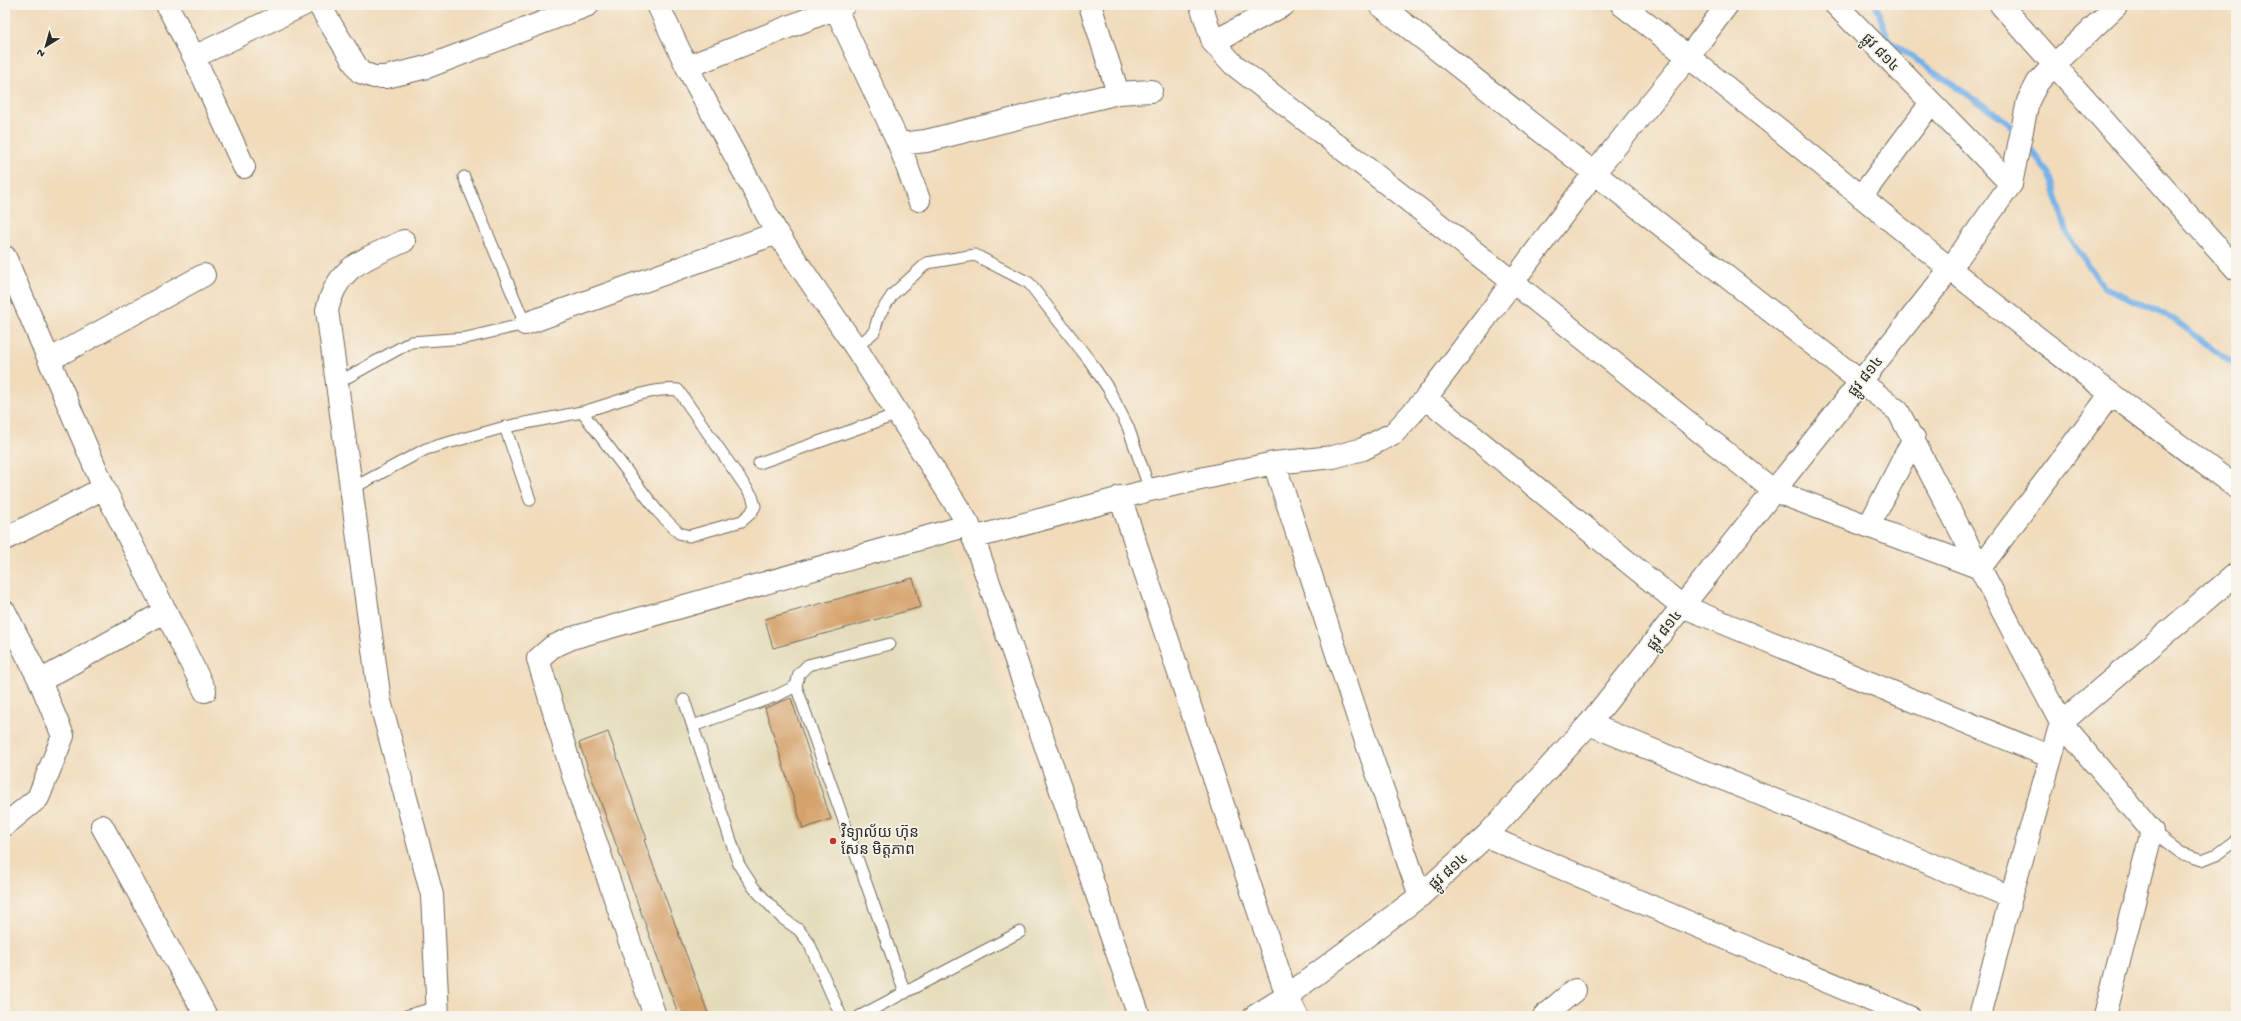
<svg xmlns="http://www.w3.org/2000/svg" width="2241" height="1021" viewBox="0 0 2241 1021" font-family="'Gochi Hand','Noto Sans Khmer',sans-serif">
<rect width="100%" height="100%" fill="#f7f3e8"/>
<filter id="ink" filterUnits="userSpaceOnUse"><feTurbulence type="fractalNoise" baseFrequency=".025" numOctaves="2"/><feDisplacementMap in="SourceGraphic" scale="8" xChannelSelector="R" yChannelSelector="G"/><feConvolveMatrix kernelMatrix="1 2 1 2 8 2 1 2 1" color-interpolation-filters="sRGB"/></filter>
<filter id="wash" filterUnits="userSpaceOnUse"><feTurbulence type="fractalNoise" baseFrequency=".012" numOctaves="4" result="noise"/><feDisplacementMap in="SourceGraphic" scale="16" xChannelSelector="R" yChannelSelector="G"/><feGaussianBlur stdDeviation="0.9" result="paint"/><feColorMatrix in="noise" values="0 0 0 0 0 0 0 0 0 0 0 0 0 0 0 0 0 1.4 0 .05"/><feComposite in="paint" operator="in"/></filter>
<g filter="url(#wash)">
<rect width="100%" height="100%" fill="#f1dbbb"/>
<!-- built -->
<path fill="#e4dbba" d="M949,541L1116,1016H669L551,667Z"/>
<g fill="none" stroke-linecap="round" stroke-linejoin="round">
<!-- stream -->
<path stroke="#77b2e9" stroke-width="6" d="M1876,5L1889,41L2008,122L2016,131
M2025,143L2049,173L2069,238L2104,287L2172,318L2236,366"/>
</g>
<g id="blocks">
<!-- building -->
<path fill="#d5a26c" d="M913,578L921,607L773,648L765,619Z
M791,698L831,819L803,829L765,708Z
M608,732L647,839L644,840L709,1016H679L579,743Z"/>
</g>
</g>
<g filter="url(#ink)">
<use href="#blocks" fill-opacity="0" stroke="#70695d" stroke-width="1"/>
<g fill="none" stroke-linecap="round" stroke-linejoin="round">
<!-- service casing -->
<g stroke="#70695d" stroke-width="13">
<path id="service" d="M856,348L874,332L879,315L893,294L927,263L975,255L1029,283L1089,360L1108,388L1128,427L1150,490
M337,383L411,342L466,338L525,324L464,177
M505,427L530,500
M759,463L898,414
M351,489L426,449L505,427L582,412L658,512L679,533L689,536L742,521L751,513L755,506L752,496L678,390C653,386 609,405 582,412
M796,686L799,674L808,665L890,644
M684,700L739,865L754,888L782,918L799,930L809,943L841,1016
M693,726L778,695L796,686L905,993
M2152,831L2181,853L2202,860L2217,854L2236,840
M406,1016L437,1007
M860,1016L1020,932"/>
</g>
<!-- minor casing -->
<g stroke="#70695d" stroke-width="24">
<path id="minor" d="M167,5L194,57
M319,5L360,72L374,77H386L427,67L588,5
M658,5L687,67L777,233L856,348L969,525L1139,1016
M834,5L899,144L919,200
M1090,5L1118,93
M1201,5L1213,42L1233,64L1513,282L1774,491L1980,568L2110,395
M1380,5L1898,411L2061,723L2011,897L1980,1016
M1622,5C1733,90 1840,180 1949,268C2043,343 2139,416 2236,487
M1836,5L2011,184
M1213,42L1284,5
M687,67L844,5
M899,144L926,141L1118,93L1151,91
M244,167L194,57L303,5
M1861,197L1931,103
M404,241C365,260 338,264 327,310L380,701L432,895L438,1016
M5,257L104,488L205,691
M525,324L777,233
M49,360L204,275
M1426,398L1682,606L2051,757
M1274,463L1360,724L1420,896
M1120,497L1287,996L1297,1016
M1869,526L1914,438
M973,538L1150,490L1274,463L1333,457L1363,449L1394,433L1426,398L1595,172L1689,56L1727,5
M5,539L104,488
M5,612L40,681
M1589,724L2011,897
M5,825L38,798L63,736L40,681L166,611
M102,826L206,1016
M1486,836L1908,1016
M655,1016L573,775L538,659L552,647L572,638L969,525
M1544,1016L1575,990
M2105,1016L2152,831L2061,723L2236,574"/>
</g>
<!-- tertiary casing -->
<g stroke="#70695d" stroke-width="24">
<path id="tertiary" d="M2001,5L2236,269
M1255,1016L1287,996L1420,896L1486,836L1589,724L1950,269L2011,184L2028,101L2038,82L2054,65L2117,5"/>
</g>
<!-- service -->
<use href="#service" stroke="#fff" stroke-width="11"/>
<!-- minor -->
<use href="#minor" stroke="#fff" stroke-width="22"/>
<!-- tertiary -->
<use href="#tertiary" stroke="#fff" stroke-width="22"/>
</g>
</g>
<!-- markers -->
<circle fill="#c8321e" stroke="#f7f3e8" stroke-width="1.5" cx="833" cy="841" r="4"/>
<g text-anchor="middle" stroke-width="3.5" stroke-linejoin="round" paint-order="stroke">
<!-- street labels -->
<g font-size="15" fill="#2b2b2b" stroke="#f7f3e8">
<text transform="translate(1881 52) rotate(46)" y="5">ផ្លូវ ៨១៤</text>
<text transform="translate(1865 376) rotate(-52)" y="5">ផ្លូវ ៨១៤</text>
<text transform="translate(1664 630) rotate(-52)" y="5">ផ្លូវ ៨១៤</text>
<text transform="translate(1448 871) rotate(-42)" y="5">ផ្លូវ ៨១៤</text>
</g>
<!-- poi labels -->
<g font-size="15" fill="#2b2b2b" stroke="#f7f3e8" text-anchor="start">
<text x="841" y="837">វិទ្យាល័យ ហ៊ុន<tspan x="841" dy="17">សែន មិត្តភាព</tspan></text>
</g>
</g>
<!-- margin -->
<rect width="2241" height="1021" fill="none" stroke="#f7f3e8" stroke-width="20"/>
<!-- north arrow -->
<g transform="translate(46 46) rotate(217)" stroke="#f7f3e8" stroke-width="3" paint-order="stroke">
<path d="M0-3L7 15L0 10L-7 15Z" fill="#2b2b2b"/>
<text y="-6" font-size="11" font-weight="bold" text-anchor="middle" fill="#2b2b2b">N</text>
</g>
</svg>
